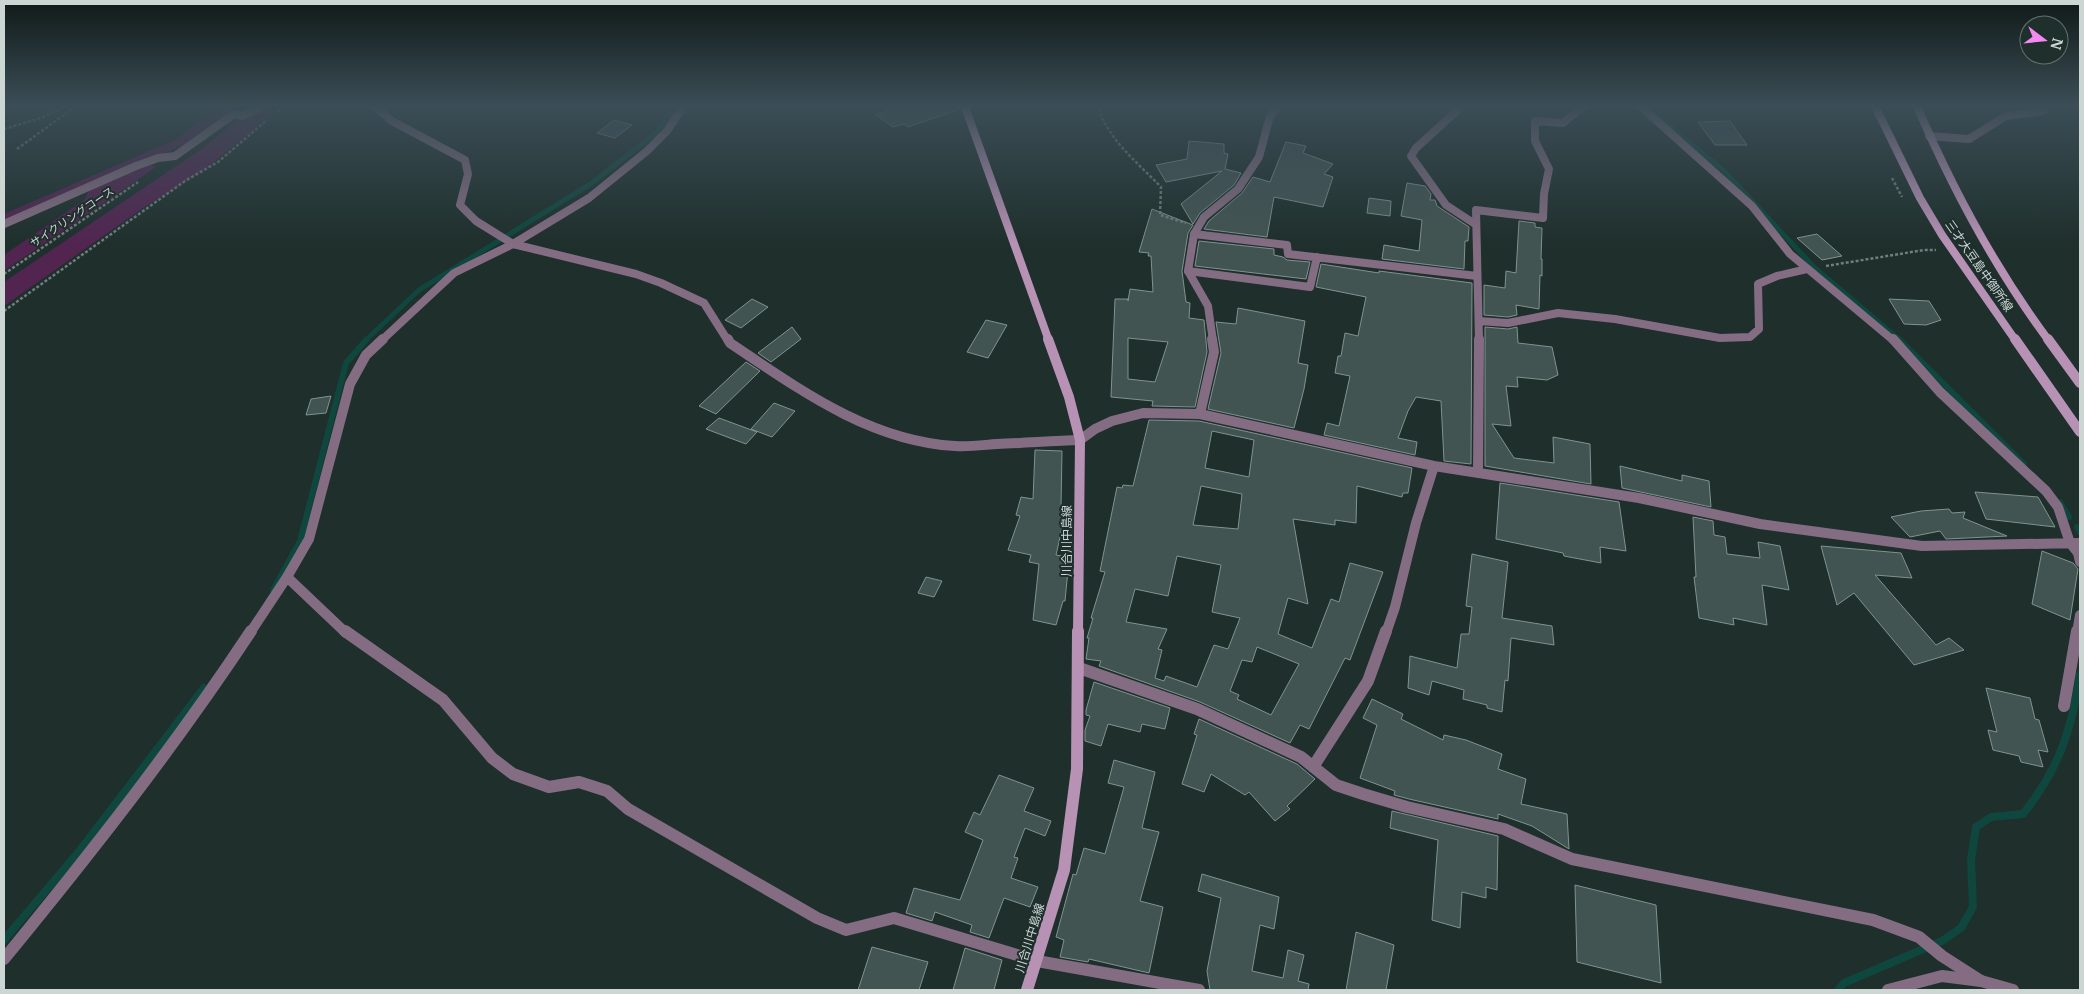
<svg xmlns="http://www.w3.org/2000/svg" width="2084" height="994" viewBox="0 0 2084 994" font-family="Merriweather,'Noto Sans JP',serif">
<rect width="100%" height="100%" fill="#1e2f2c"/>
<!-- green -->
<path fill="#522551" d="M222,104H242L184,145L4,223V214L177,139Z
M269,104H285L208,167L146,206L4,306V282L203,148L233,124Z
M150,165L156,167L4,271V255L84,200L91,188Z"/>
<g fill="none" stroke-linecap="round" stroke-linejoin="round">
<!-- stream-far2 -->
<path stroke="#0f473f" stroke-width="5" d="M1656,115L1724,171L1814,267L1901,341
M365,341L419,290L592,183L656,133L678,104"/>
<!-- stream-far1 -->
<path stroke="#0f473f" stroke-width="6" d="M1899,339L2024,464
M2060,502L2069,517
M2077,527L2080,532
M273,590L300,541L346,363L367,339"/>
<!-- stream -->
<path stroke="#0f473f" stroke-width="8" d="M4,940L81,849L204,688
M1838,990L1844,983L1942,941L1961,928L1973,907L1971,860L1976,827L1991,817L2023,814C2059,769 2071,731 2080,675"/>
</g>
<!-- building -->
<path fill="#425451" stroke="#7f938f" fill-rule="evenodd" d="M899,104H958L960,109L908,127L904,124L893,127L876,115Z
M614,120L632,125L615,138L597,133Z
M1730,121L1747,145H1715L1698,122Z
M1189,141L1224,144V153L1228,154L1225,169L1241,173L1234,185L1200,213L1193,224L1181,204L1222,171L1166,182L1156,165L1187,159Z
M1286,142L1306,146L1303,153L1333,164L1324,174L1333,177L1323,207L1274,197L1267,237L1204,229L1209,221L1242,193L1253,177L1270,182Z
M1407,183L1425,186L1431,194L1430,200H1435L1437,206L1469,227L1468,241H1465L1464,269L1382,259L1384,245L1419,251L1422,220L1401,216Z
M1369,198L1391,201L1390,216L1367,213Z
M1152,209L1193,225L1188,233L1182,271L1186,302L1190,303L1189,318L1204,320L1207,352L1195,407L1152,406L1153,401L1111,397L1115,299H1128V301L1130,289L1153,292L1151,256H1148L1149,253L1139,252ZM1128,338L1168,342L1155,382L1128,379Z
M1519,221L1535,223V227L1542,228L1541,259H1542V276L1540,275L1539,309L1516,305L1517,315L1508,317L1484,315V285L1505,288L1506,271L1516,273Z
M1817,234L1842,256L1822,260L1797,238Z
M1199,241L1274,249V255L1283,257L1287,260L1310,262L1306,279L1195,266Z
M1321,264L1379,273V271L1472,283L1471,464L1444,461L1441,401L1416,397L1408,411L1398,438L1417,442L1415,455L1324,435L1327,423L1339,426L1350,376L1335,373L1338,356H1341L1345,333L1358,336L1366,297L1316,287Z
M752,299L768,307L741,328L725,320Z
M1889,299L1929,301L1941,320L1926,325L1904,324Z
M1238,308L1305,321L1298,363L1308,365L1304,389L1294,428L1208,409L1221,353L1216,322L1236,324Z
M986,320L1007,325L988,358L967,352Z
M792,327L801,339L771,362L758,353Z
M1485,327L1508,329L1517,327L1518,343L1552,347L1558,375L1547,380L1517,377L1518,387L1506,386L1511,426L1492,424L1514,458L1554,463L1553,437L1590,444L1591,484L1485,466Z
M746,362L760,371L716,414L699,406Z
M331,396L326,413L306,415L311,399Z
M774,403L795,411L772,437L751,429Z
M719,418L757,432L746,444L706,429Z
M1149,420L1199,421L1412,468L1408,493H1403L1402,497L1357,486L1356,523L1335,520V525L1293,519L1308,604L1288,598L1278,634L1312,648L1331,599L1339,602L1350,563L1383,572L1350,660L1345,658L1309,729L1300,725L1290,743L1200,702L1099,666L1101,661L1086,659L1089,638H1087L1093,618H1091L1105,572L1100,571L1117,487L1122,488L1123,485L1133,486ZM1212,431L1254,440L1249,477L1205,468ZM1201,486L1242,494L1238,529L1193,525ZM1177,556L1221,565L1212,612L1240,618L1228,649L1214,645L1197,687L1166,676L1164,681L1155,678L1162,650L1158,649L1167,629L1126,622L1135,589L1168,596ZM1257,647L1299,664L1271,715L1237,699L1239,695L1230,691L1242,660L1252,662Z
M1035,450L1062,451L1061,506H1067L1056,555L1067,557L1063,570H1068L1065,601H1063L1056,625L1033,620L1039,564L1029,562L1031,555L1008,550L1020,516L1016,515L1021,497L1033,499Z
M1620,466L1682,481V475L1709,481L1711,507L1622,488Z
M1500,483L1619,502L1626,551L1600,547L1601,563L1564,556L1563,553L1496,539Z
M1975,492L2038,497L2055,527L1986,519Z
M1949,509L1952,513L1965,512L1963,518L2007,536L1946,539L1940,531L1910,537L1891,517L1921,511Z
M1693,517L1713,521L1714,535L1725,537L1727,554L1760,558L1758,542L1780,546L1789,590L1762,585L1767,625L1733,618L1734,625L1699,618L1694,577H1696Z
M1821,546L1901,553L1912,578L1875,575L1936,645L1949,638L1964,650L1914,665L1854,593L1837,605Z
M2042,551L2073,563L2078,569L2070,620L2032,604Z
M1472,554L1508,562L1502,618L1552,626L1554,645L1511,638L1508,681L1505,680L1502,712L1487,708V705L1463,699L1464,690L1432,681L1429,695L1408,688L1410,656L1457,668L1461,634H1469L1472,607L1466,606Z
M926,577L942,581L934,597L918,593Z
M1094,682L1170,708L1165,729L1142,724L1140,732L1108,724L1101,746L1085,741V730L1090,716L1086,715V710Z
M1986,688L2030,698L2035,719L2039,720L2048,752L2038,750L2043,767L2021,762L2019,756L1993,750L1988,730L1997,732Z
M1372,699L1403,714L1401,719L1443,740L1444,735L1466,740L1502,754L1498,769L1526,779L1521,804L1567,814L1569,849L1532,826L1498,814V819L1409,799L1394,795L1395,791L1360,778L1377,725L1363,718Z
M1199,719L1297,764L1315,779L1287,806L1290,809L1275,821L1249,792L1245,795L1211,774L1204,792L1182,784L1197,735L1194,734Z
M1114,760L1155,772L1142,828L1159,832L1140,901L1163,907L1149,973L1089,959L1088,962L1060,957L1064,940L1056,937L1073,874L1076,875L1084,848L1105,854L1124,787L1108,783Z
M999,775L1034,788L1024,811L1051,821L1045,836L1025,828L1014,857L1018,858L1011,878L1038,887L1030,907L1004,898L989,938L970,932L972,925L935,912L932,921L906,913L914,888L960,900L983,840L965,832L974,812L980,815Z
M1392,811L1498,836L1497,890L1486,887V898L1462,892L1460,928L1432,920L1438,840L1390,828Z
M1202,874L1279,897L1274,929L1260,925L1252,971L1283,978L1288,950L1304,955L1298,981L1309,984L1308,990H1210L1207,971L1221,898L1198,891Z
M1575,885L1656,905L1661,983L1577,962Z
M1356,932L1394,945L1386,990H1346Z
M872,947L928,962L919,990H858Z
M965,948L1002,960L994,990H953Z"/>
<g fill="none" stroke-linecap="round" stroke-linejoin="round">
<!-- path -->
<path stroke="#707e7b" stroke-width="2.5" stroke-dasharray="3 2" stroke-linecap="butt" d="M1097,104C1107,139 1137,162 1161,187L1160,215L1186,223
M278,112L287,104
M4,129L41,118L70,104
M17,149L79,104
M1892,178L1902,197
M1826,266L1924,250H1936
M4,274L138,182
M4,311L185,181L218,162L267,120"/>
<!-- lane-far1 -->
<path stroke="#846d83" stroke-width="8" d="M372,104L392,121L465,160L468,174L460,205L476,221L513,244
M1929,136L1969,139L2006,116L2043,111L2048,104
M4,224L136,166L158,158L175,156L234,114L243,116L266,104
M1194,234L1287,245L1288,254L1477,276
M1188,271L1310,287L1317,257"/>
<!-- lane -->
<path stroke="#846d83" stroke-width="12" d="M1888,990L1942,976L1981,981L2013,990"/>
<!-- street-far2 -->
<path stroke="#846d83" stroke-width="8" d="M1462,104L1460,108L1416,148L1411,156L1446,205L1475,224
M1638,104L1752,206L1790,254L1894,341
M513,244L636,274L661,283L704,303L728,341
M1479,321L1508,323L1558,313L1615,319L1720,338L1750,337L1759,329L1758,284L1777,276L1807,269
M381,341L454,273L513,244L589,198L647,151L667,131L685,104
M1213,341L1208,306L1188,271L1194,234L1204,217L1238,189L1259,157L1270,116L1280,104
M1479,341L1476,210L1543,218L1544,194L1549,169L1535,141V121L1563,123L1586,104"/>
<!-- street-far1 -->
<path stroke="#846d83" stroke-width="10" d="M728,339L730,343C799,389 869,441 955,446C969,447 983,445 997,444C1024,443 1052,441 1080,440L1095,429L1112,421L1143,413L1200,414L1434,466L1639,498L1760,524L1922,546L2080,543
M1893,339L1940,392L2046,491L2058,507L2070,543L2078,553L2080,562
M1200,414L1214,352L1212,339
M1478,473L1479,339
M287,577L346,633
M250,633L287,577L309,539L350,384L366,355L383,339
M1386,633L1395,607L1416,523L1434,466
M2077,633L2080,615"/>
<!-- street -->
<path stroke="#846d83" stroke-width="12" d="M345,631L443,700L492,758L513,774L549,787L579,782L607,791L628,809L817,918L846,930L894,918L1037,961L1199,990
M1079,668L1197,709L1301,757L1336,785L1363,794L1407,807L1504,829L1572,859L1873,920L1919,937L1942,956L1981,981
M2064,706L2077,631
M1313,767L1368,681L1386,631
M4,959C91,853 175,746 251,631"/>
<!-- secondary-far2 -->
<path stroke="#b792b5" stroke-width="8" d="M964,104L1049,341
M1874,104L1920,198L1942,235L2016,341
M1916,104C1952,188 1994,267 2049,341"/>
<!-- secondary-far1 -->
<path stroke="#b792b5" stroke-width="10" d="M1048,339L1069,397L1080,440L1078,633
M2015,339L2080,432
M2048,339L2080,383"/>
<!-- secondary -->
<path stroke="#b792b5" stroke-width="12" d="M1027,990L1064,870L1077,769L1078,631"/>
</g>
<!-- sky -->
<linearGradient id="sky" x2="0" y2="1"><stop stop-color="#101a18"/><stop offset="0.43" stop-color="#3b4d56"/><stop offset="1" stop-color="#3b4d56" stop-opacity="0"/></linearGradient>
<rect width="2084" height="244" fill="url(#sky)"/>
<g text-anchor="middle" stroke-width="4" stroke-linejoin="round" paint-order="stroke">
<!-- far-street labels -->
<g font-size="11" fill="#ccd7d4" stroke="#1e2f2c">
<text transform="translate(72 217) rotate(-34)" y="4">サイクリングコース</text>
</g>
<!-- street labels -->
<g font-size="12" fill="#ccd7d4" stroke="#1e2f2c">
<text transform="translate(1979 266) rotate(55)" y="4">三才大豆島中御所線</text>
<text transform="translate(1067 541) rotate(-90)" y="4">川合川中島線</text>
<text transform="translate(1030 938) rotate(-73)" y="4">川合川中島線</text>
</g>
</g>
<!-- border -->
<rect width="2084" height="994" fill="none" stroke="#ccd7d4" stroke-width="10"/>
<!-- north arrow -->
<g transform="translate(2044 40) rotate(106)"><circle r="24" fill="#1e2f2c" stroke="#64726f"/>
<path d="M0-4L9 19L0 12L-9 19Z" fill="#f389f1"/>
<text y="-8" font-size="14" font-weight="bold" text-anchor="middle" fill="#ccd7d4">N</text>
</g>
</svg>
